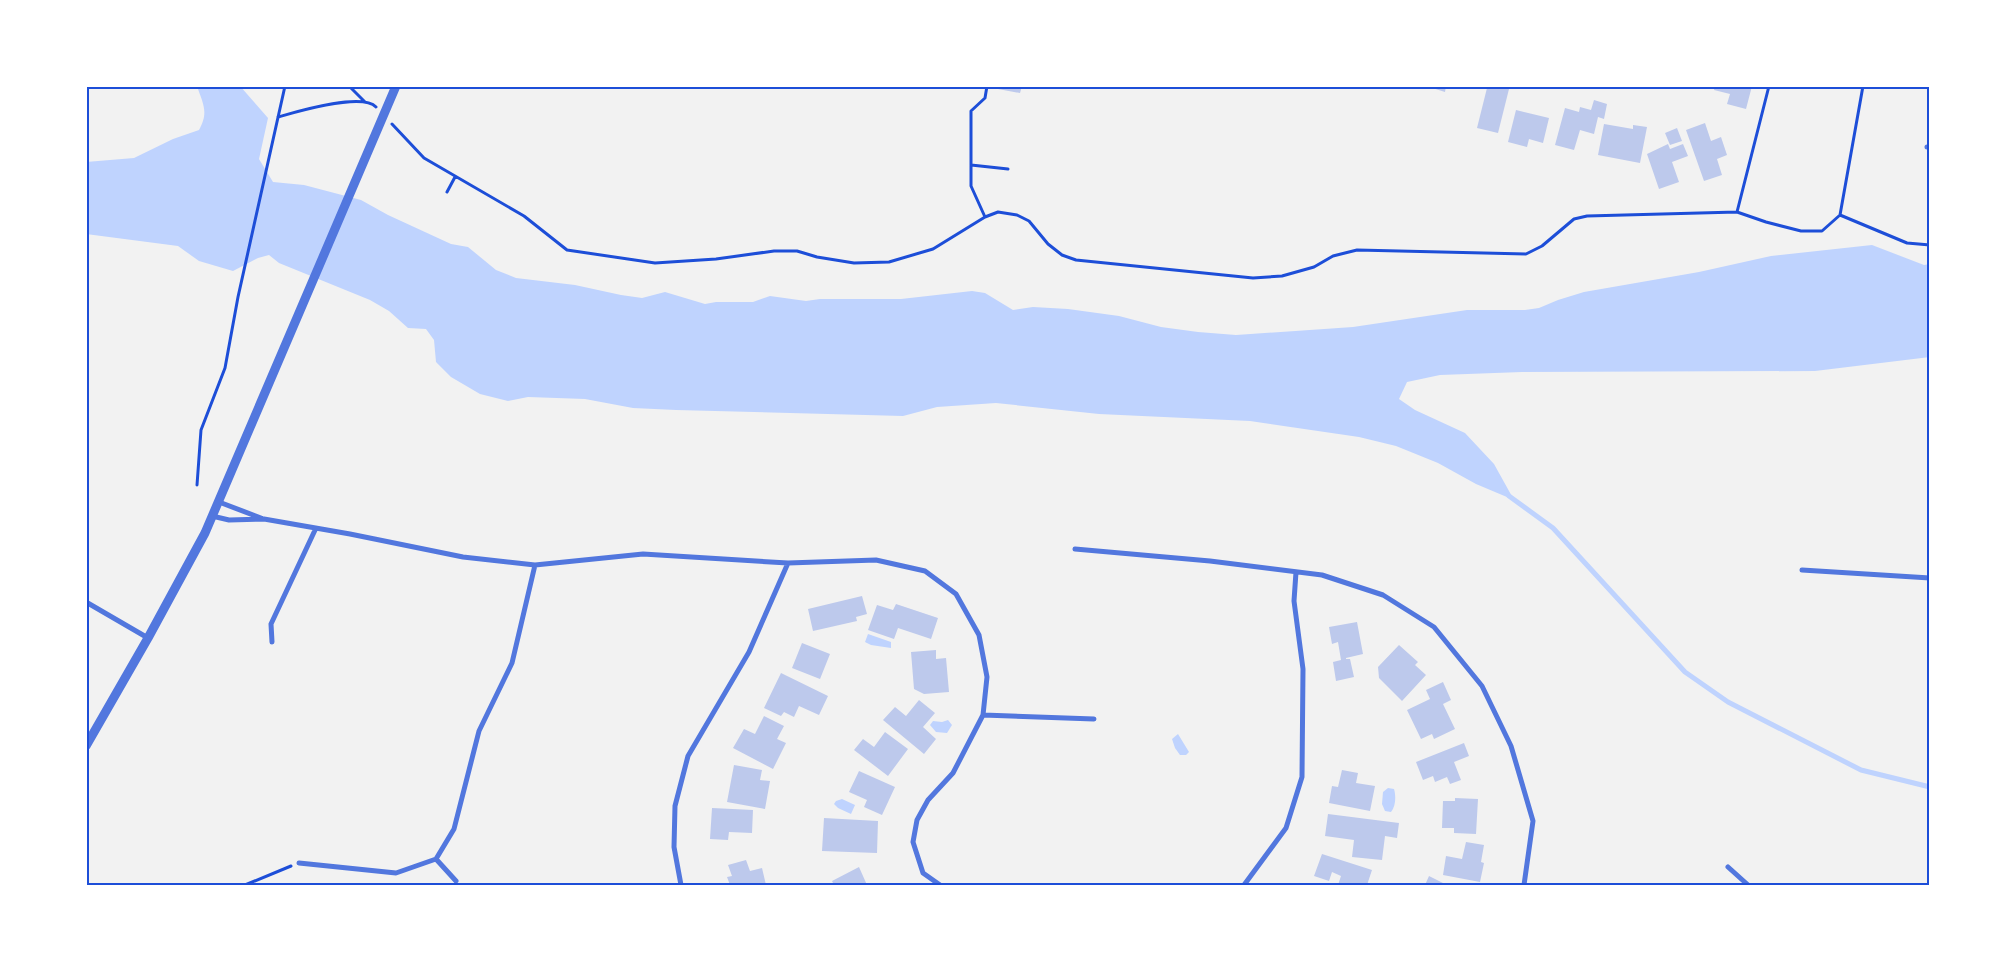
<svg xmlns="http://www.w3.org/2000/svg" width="2016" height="971" viewBox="0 0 2016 971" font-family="'Fira Sans',sans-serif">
<rect width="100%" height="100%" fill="#f2f2f2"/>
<!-- water -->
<path fill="#bfd3fe" d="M197,86H240L268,118L259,159L273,182L304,185L361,200L388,215L451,244L468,247L496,270L516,278L575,285L621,295L642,298L665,292L705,304L716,302H753L770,296L806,301L820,299H901L972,291L985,293L1013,310L1033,307L1068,309L1119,316L1161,327L1198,332L1236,335L1353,327L1467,310H1525L1539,308L1558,300L1584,292L1699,272L1771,256L1872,245L1924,265L1930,264V357L1815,371L1522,372L1440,375L1407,382L1399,399L1415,410L1465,433L1494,464L1514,500L1476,484L1438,463L1396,446L1359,437L1250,421L1099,414L996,403L937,407L903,416L676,410L633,408L585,399L528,397L508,401L480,394L451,377L436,362L434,340L426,329L408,328L389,311L370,300L279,263L269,255L258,258L233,271L199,261L178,246L86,234V162L134,158L173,139L199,130C209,112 203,104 197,86Z
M868,634L891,642V648L871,645L865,642Z
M948,720L952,725L947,733L936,732L930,725L933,721L942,722Z
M1178,734L1189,752L1186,755H1180L1175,748L1172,739Z
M1388,788L1394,789C1396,796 1396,806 1391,812L1385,811L1382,804L1383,792Z
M842,799L855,805L851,814L838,808L834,804L836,801Z"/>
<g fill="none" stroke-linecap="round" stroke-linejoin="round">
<!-- stream -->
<path stroke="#bfd3fe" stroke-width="5" d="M1509,496L1553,528L1685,672L1728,702L1861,770L1930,787"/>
</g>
<!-- building -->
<path fill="#bdc9ec" d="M999,86H1022L1020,93L998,89Z
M1426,86H1446L1445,92Z
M1494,86L1509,89L1498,133L1477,128L1487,88L1493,89Z
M1715,86H1752L1746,109L1727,104L1730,94L1714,90Z
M1594,100L1607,104L1604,119L1598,117L1594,134L1580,130L1574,150L1555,145L1565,108L1579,112L1580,107L1591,110Z
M1516,110L1549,118L1543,143L1529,139L1527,147L1508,142Z
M1705,123L1711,141L1721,137L1727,155L1717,159L1722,175L1704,181L1686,130Z
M1604,124L1633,129V125L1647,127L1640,163L1598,155Z
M1677,128L1682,141L1670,145L1665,133Z
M1668,144L1670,149L1683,144L1688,156L1672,162L1679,182L1659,189L1647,154Z
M862,596L867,614L856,617L857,621L813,631L808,609Z
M896,604L938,618L931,639L898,628L894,639L868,630L877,605L893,610Z
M1357,622L1363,654L1346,658V659H1350L1354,677L1336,681L1333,662L1341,660L1338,642L1332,644L1329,627Z
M802,643L830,654L820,679L792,668Z
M1399,645L1418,662L1415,665L1426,675L1402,701L1379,678L1378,667Z
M936,650V659L946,658L949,692L924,694L914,689L911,652Z
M781,673L828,696L819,715L799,706L794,717L784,712L781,716L764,708Z
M1443,682L1451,700L1443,704L1455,729L1434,739L1432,734L1421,739L1407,710L1430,699L1426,690Z
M919,700L935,713L923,727L936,739L924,754L883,720L895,707L906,716Z
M764,716L784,726L777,739L786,743L773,769L733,748L744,729L755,734Z
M885,732L908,749L888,776L854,750L863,739L874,747Z
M1464,743L1469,756L1454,762L1461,780L1450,784L1447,777L1435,782L1433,776L1423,780L1416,762Z
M734,765L762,770L760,780L770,781L765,809L727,802Z
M1342,770L1358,773L1356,783L1375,786L1370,811L1329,803L1332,786L1338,787Z
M859,771L895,787L882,815L864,807L867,800L849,792Z
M1455,798L1478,799L1476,834L1454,833V828H1442L1443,801H1455Z
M712,808L753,810L752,833L729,832L728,840L710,839Z
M1328,814L1399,823L1397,838L1385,836L1382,860L1352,857L1354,840L1325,836Z
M824,818L878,821L877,853L822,851Z
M1466,842L1484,845L1481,862L1484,863L1480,882L1443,875L1446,856L1462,859Z
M1322,854L1372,870L1367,885H1338L1341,876L1332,872L1329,881L1314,876Z
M746,860L750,871L762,868L766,885H730L727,877L732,876L728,865Z
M859,867L867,885H834L832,881Z
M1429,876L1447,885H1425Z"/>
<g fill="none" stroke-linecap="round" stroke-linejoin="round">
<!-- path -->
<path stroke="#1d4ed8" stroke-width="3" d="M349,86L365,102
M278,117C296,112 362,92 376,107
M392,124L424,158L524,216L567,250L655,263L716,259L774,251H797L817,257L854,263L889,262L933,249L985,217L998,212L1017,215L1029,221L1048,244L1062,255L1076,260L1253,278L1282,276L1314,267L1333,256L1357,250L1526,254L1542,246L1574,219L1587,216L1737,212L1766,222L1801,231H1822L1840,215L1907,243L1930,245
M971,165L1008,169
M447,192L455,177
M1737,212L1769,86
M1840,215L1863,86
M985,217L971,186V111L985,98L987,86
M197,485L201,430L225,368L238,297L285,86
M245,885L291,866"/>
<!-- minor -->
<path stroke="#5277de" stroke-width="5" d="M1927,147H1930
M219,502L261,518
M212,516L229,520L264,519L350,534L463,557L535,565L643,554L788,563L876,560L925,571L956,594L979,635L987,677L983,715L953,773L928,800L917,820L913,842L923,873L940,885
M1075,549L1210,561L1322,575L1383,595L1434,627L1482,686L1511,746L1533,821L1524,885
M1802,570L1930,578
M86,602L148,638
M272,642L271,624L316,528
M983,715L1094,719
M436,859L456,881
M299,863L396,873L436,859L454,829L479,731L512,663L535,565
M1728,867L1748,885
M681,885L674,847L675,806L688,756L749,652L788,563
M1244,885L1286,828L1302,777L1303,669L1294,601L1296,572"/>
<!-- tertiary -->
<path stroke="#5277de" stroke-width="9" d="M86,746L148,638L205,533L396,86"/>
</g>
<!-- border -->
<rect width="2016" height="971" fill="none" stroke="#ffffff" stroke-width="175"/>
<rect x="88" y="88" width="1840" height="796" fill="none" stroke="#1d4ed8" stroke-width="2"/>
</svg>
